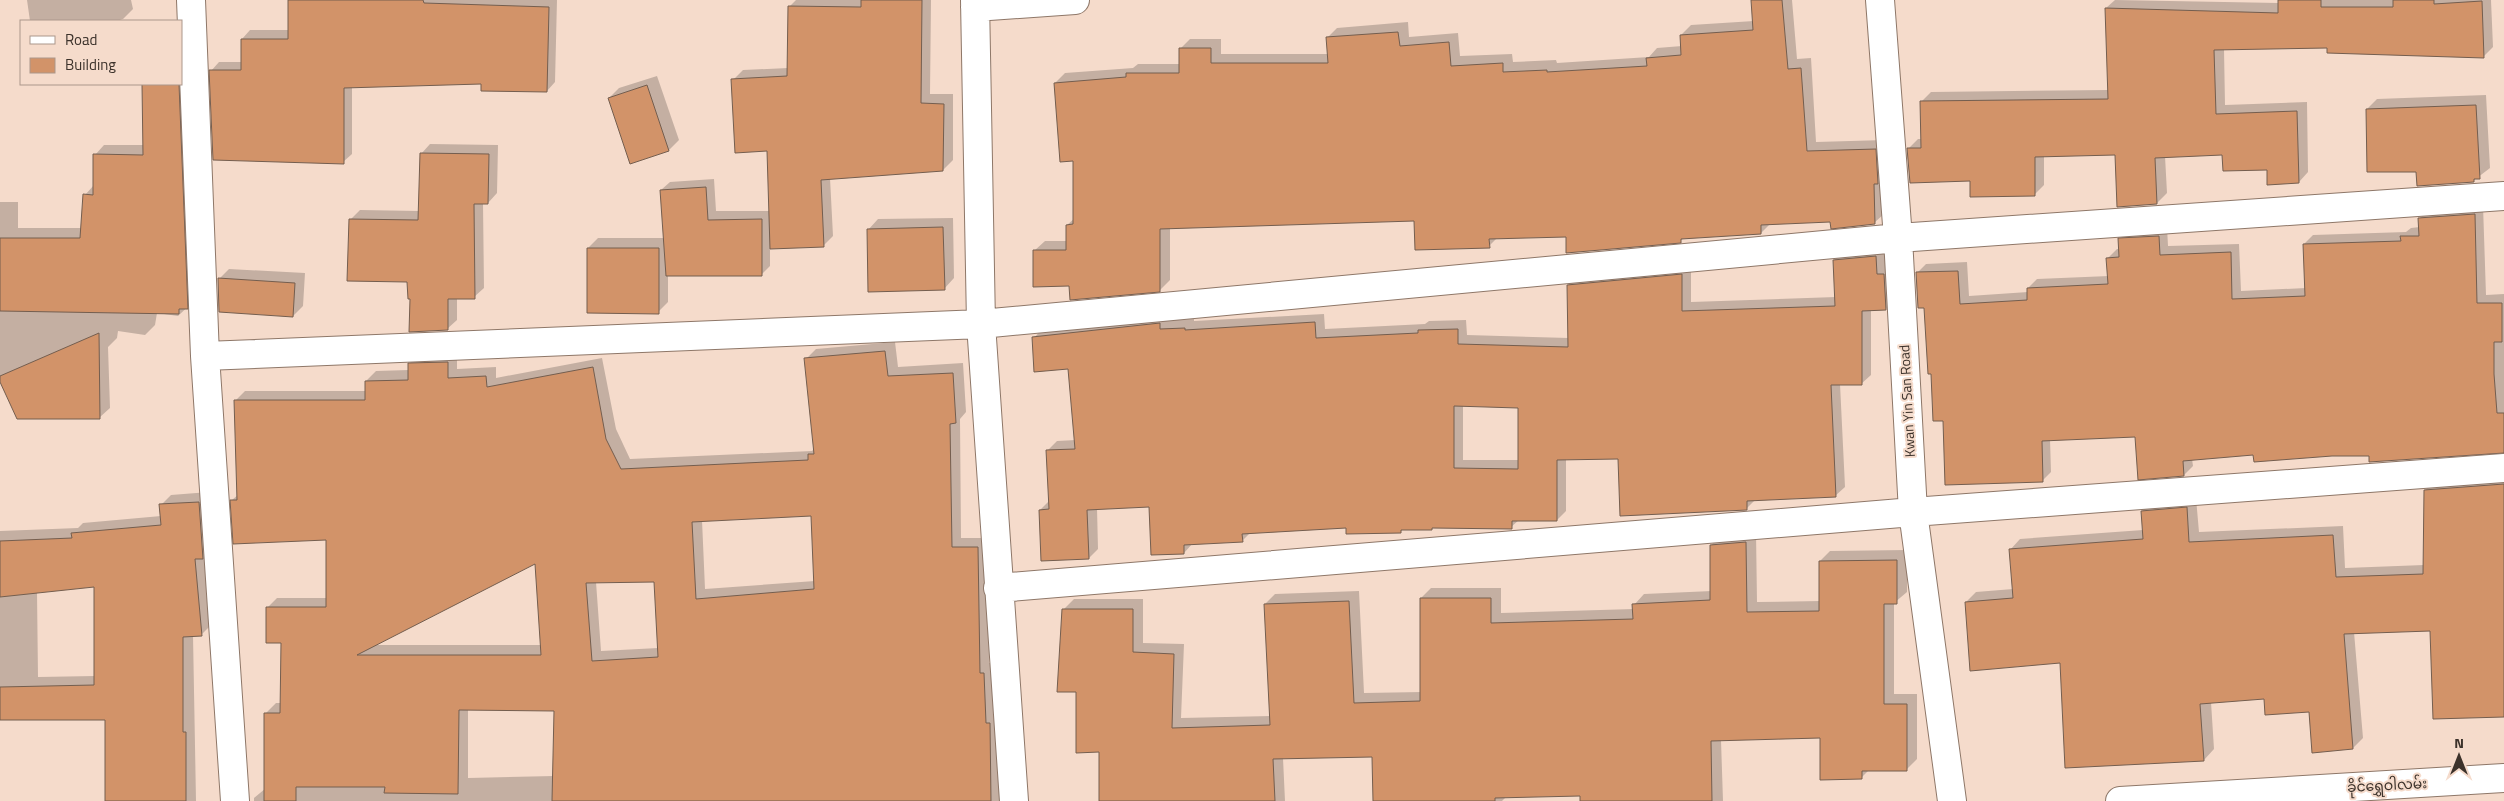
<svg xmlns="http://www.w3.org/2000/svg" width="2504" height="801" viewBox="0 0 2504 801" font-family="'Titillium Web','Noto Sans Myanmar',sans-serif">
<rect width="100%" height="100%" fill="#f5dbcb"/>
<!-- shadow -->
<path fill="#0003" fill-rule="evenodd" d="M27,0H131L133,9L123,19L117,21H30Z
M289,0H557L555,82L547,91L483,83L352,86V154L343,162L211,71L219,62H242V39L250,30H289Z
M796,0H931L930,94H953V160L943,170L830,178L833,236L823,246L770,248V266L762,274L668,275V302L658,312L588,248L598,238H664L661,190L670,182L714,179L716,211H770L768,150L733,80L743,70L788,68L789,7Z
M1754,0H1792L1797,59L1811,58L1816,142L1885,140V213L1874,223L1831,220L1771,223L1761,233L1684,238L1680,241L1567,235L1498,237L1489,246L1415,220L1170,227V280L1160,290L1070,285L1034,251L1045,241H1067V225L1075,218V160L1055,83L1065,73L1133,68L1138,64H1180V49L1190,39H1221V54H1329L1327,38L1337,28L1408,22L1409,37L1458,33L1460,56L1512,54L1513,62L1556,60L1557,63L1649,57L1657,48L1682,46L1681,35L1691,25L1754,21Z
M2115,0L2279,3V0H2491L2493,47L2483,57L2329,47L2224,49L2225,105L2307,102L2308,172L2299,182L2268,168L2223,154L2165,156L2167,193L2157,203L2116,154L2044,156V185L2034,195L1971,180L1908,149L1918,139H1922L1921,102L1931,92L2109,90L2106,8Z
M657,76L679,140L669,150L609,98L619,88Z
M143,84H181L197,298L178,316L157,313L155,325L145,335L118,331L117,338L108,347L110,408L100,417L0,379V202H18V228H82L85,195L94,185L95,155L104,145H144Z
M2486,95L2490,168L2473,181L2417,170L2367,109L2377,99Z
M430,144L498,145L497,193L488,203H483L484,288L474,297L457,298V320L447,329L411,298L409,281L350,220L360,210L419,211L421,154Z
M2483,205L2486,295L2504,294V451L2370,455L2254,453L2192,459L2193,466L2184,475L2136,435L2050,439L2051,472L2042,481L1944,420L1932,372L1925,307L1917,273L1926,264L1967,262L1969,296L2028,292V288L2037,279L2109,276L2108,258L2117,249H2120V239L2129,230L2167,227L2168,246L2239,244L2241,291L2306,288L2304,244L2313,235L2406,232L2411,228L2420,227V218L2429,209Z
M953,218L954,278L944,289L868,230L878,219Z
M1885,247L1895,299L1886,309L1871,310V375L1861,384H1840L1845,487L1835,496L1755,500L1746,509L1619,457L1566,458V511L1557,520H1519L1511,527H1434L1432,529H1403L1400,532L1347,527L1251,532L1242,541L1193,543L1184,553L1150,506L1097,508L1098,549L1089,558L1040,510L1050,500L1048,450L1057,441L1076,440L1070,367L1034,338L1043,328L1169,320L1194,319V321L1324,314L1325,329L1425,324L1429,321L1466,320L1467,335L1569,338L1568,285L1577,276L1691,265V302L1836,297L1834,260L1843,251ZM1463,405L1520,407V460H1463Z
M229,269L305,273L303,306L293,316L219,279Z
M895,342L898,367L963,363L966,412L960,419L961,538H988L989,663H994L1006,801H254V798L266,788V713L276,703H281L282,641L267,608L277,598H328L327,539L232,500L239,494L235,401L245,391H366V381L376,371L409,370V364L419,354L457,352V369L496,367V378L602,358L616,429L630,459L812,451L814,449L806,359L816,349ZM812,515L815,581L705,589L702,520ZM536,562L542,645H373ZM655,581L658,648L601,651L596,582ZM468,709L555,710L554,776L468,778Z
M2504,475V716L2432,629L2354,632L2363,738L2353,748L2310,711L2265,697L2211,702L2214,749L2204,760L2061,662L1966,602L1976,592L2013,589L2010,550L2020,539L2143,530L2142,511L2152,501L2196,498L2199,532L2343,526L2345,568L2424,565L2425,490L2435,480Z
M209,492L211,625L201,635H193L196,801H107V719H0V531L78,528L83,523L161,516V505L171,495ZM95,586V676L38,677L37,592Z
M1756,532L1757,602L1821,601L1820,561L1830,551L1907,550V592L1894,603V694H1917V759L1906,770H1869L1861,778L1821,736L1721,740L1723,801H1581V795L1506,797L1502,801H1374L1373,756L1283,758L1285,801H1100V751L1077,691L1064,609L1074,599H1143V643L1184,644L1181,718L1271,716L1265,604L1275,594L1359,591L1364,693L1422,692L1421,598L1431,588H1501V613L1634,609V605L1644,594L1712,591L1711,545L1722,535Z"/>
<!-- building -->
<path fill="#d29369" stroke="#745e4f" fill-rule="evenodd" d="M288,0H423L424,3L549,7L547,92L481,91V84L344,88V164L213,160L209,70H241V39H288Z
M861,0H922L921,103L944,104L943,171L821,180L824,247L770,249L767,151L735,153L731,79L787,76L788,6L861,7Z
M1751,0H1782L1788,69L1801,68L1807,151L1876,149L1878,184H1874L1875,224L1831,229L1830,222L1761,225V234L1681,239V243L1566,253V237L1489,239L1490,248L1415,250L1414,221L1160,229V292L1070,300L1069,286L1033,287V250H1066V225L1073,224V161L1060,162L1054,83L1126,77V73H1179V48H1211V63H1328L1326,37L1398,32L1400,46L1449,42L1451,66L1503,63V72L1547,70V72L1647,66L1646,58L1681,55L1680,35L1753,30Z
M2278,0H2321V7H2393V0H2434V4L2482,1L2484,58L2327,53V48L2214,50L2216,114L2297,111L2299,183L2267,185V170L2223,171L2222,155L2155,158L2157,204L2117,207L2115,155L2035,157V196L1970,197V181L1910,183L1907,148H1921L1920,101L2108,99L2105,8L2278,13Z
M142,84H179L188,309H179V314L0,311V238H80L83,194L93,195V154L143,155Z
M647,85L669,151L630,164L608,98Z
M2476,105L2480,179H2474V182L2417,186L2416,172H2367L2366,109Z
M420,153L489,154L488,204H474L475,299H448V330L409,332L410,299H408L407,282L347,281L349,219L418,220Z
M706,187L708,220L762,219V276H666L660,190Z
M2475,214L2477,303H2502V342H2494V374L2497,413H2504V453L2369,462V456H2332L2254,462L2253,455L2183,461L2184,476L2138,480L2135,437L2042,441L2043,482L1945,485L1943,421H1933L1931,374H1928L1924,308H1918L1916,272L1958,271L1960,304L2027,300V288L2108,284L2106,258L2119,257L2118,238L2159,236L2160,255L2231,252L2232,299L2305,296L2303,244L2401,241L2400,236H2419L2418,218Z
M943,227L945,290L868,292L867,229Z
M587,248H659V314L587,313Z
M1876,256L1877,274H1884L1886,310L1862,311V385H1831L1836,497L1747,501V510L1620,516L1618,459L1557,460V521H1512V529L1432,528V530H1401V533L1346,534V528L1242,534L1243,542L1184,545V554L1151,555L1149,507L1087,510L1089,559L1041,561L1039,510L1049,509L1046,450L1075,449L1068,369L1034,372L1032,337L1160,323V329L1185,328V330L1315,322L1316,338L1418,333V330L1458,329V344L1568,347L1567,285L1682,274V311L1835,306L1833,260ZM1454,406L1518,408V469L1454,468Z
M218,278L295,283L293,317L219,312Z
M99,333L100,419H17L0,382V376Z
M885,351L888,376L953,373L956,423L950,424L952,547H978L980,673H984L986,723H990L991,801H552L554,711L459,710L458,794L384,793L385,787H296V801H264V713H280L281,643H266V607H326V540L233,544L230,500H237L234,400H365V381L408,380V363L448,362V378L486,376L487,387L593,367L606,439L621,469L808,460V454H814L804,358ZM811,516L814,589L696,599L692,522ZM535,564L541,655H357ZM654,582L658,657L592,661L586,583Z
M2504,484V717L2433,719L2430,631L2344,634L2353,749L2312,753L2309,712L2265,715L2264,699L2200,704L2204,761L2065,768L2060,663L1970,671L1965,602L2013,598L2009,549L2143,539L2141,511L2187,507L2189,542L2333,535L2336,577L2423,574L2424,490Z
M199,502L203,559H195L202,636L183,637V732H186V801H105V720H0V687L94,685V587L0,597V541L72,538L71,533L161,525L159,504Z
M1746,542L1747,612L1819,611V561L1897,560V604H1884V704H1907V771H1862V779L1820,780V738L1711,741L1712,801H1580V796L1495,798V801H1373L1372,757L1273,759L1275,801H1099V752L1076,753V692H1057L1062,609H1133V652L1174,654L1172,728L1270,725L1264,604L1349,601L1354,703L1420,701V598H1491V623L1633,619L1632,604L1710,600V545Z"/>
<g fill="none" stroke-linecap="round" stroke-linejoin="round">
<!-- street casing -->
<g stroke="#8e7768" stroke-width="30">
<path id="street" d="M191,0L205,356L235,801
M975,0L981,324L1014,801
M1880,0L1898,238L1913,512L1952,801
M975,7L1075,0
M205,356L981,324L1898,238L2504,196
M998,588L1913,512L2504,468"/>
</g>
<!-- secondary casing -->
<g stroke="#8e7768" stroke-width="30">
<path id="secondary" d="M2120,801L2504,778"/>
</g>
<!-- street -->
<use href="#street" stroke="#fff" stroke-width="28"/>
<!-- secondary -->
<use href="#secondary" stroke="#fff" stroke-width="28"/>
</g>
<g text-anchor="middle" stroke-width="4" stroke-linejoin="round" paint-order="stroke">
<!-- street labels -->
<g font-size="14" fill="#3c322b" stroke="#f5dbcb">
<text transform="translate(1907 401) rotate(-93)" y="5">Kwan Yin San Road</text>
<text transform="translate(2387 785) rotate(-3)" y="5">ခိုင်ရွှေဝါလမ်း</text>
</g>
</g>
<!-- legend -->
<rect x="20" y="20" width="162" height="65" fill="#f5dbcb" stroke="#ab978b"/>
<rect x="30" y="36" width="25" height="8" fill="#ffffff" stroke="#ab978b"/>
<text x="65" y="45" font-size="15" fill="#3c322b">Road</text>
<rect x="30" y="58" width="25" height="15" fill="#d29369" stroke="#ab978b"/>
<text x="65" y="70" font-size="15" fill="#3c322b">Building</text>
<!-- north arrow -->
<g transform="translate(2459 756)" stroke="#f5dbcb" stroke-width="4" paint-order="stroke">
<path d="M0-4L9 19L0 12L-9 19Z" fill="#3c322b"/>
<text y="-8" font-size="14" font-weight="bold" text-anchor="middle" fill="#3c322b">N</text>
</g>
</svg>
